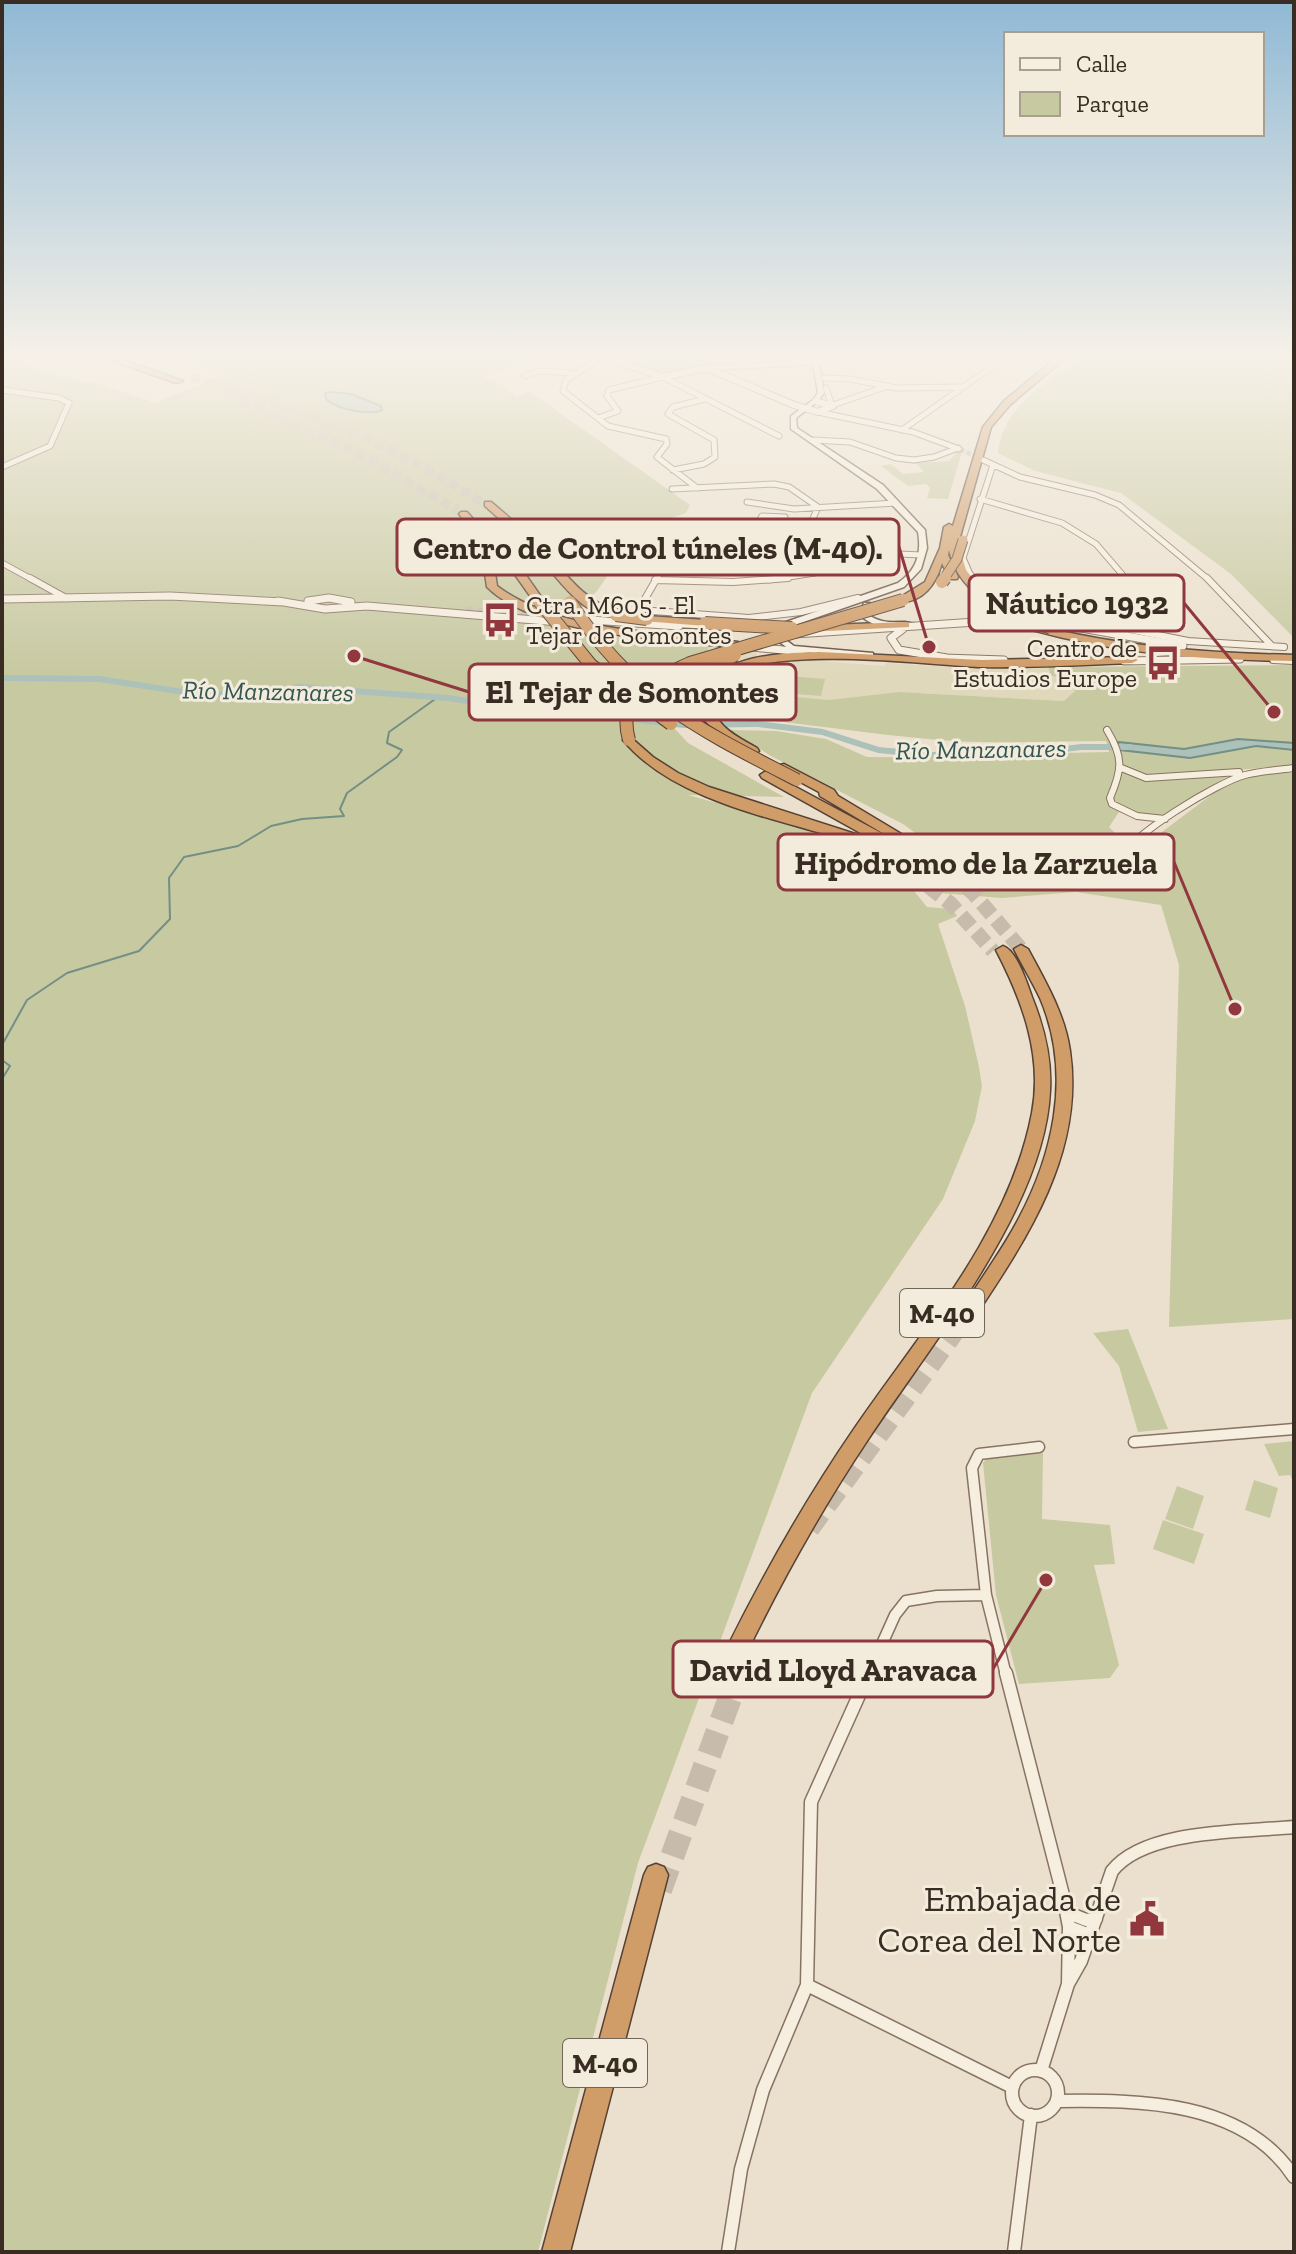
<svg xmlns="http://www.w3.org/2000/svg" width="1296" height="2254" viewBox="0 0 1296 2254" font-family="'Zilla Slab',serif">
<rect width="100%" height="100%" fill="#ebe0cd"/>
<!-- farmland -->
<path fill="#e0d8bb" d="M709,647L755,652L765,667L805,660L884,666L886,663L966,668L1048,667L1051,676L1070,677L1075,691L1065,701L899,692L828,700L691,688Z"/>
<!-- green -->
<path fill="#c7c9a1" d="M2,358H21L32,369L85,383L90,381L155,403L230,373L173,358H533L483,377L504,386L516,397L530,392L690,505L686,513C618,534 629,552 590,600C581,611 565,617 554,627L709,647L691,687L697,714L662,715L688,743L784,797L688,795L854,841L944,854L903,824L771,756L730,730L776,731L826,739L867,757L1026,758L1063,753L1109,752L1106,741C1056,741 1004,744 954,741C874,736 796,721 717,716L711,715V689L828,700L899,692L1064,701L1075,691L1070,677L1051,676L1048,667L1294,665V765L1225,771L1228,777C1183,796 1173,830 1119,812L1109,827L1114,832L1117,848L1107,852L1100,877L1131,881V859L1142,847L1227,783L1266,773H1294V1319L1169,1327L1179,965L1161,905L1076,892L1002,898L914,891L927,907L952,909L957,916L938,924L965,1006L979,1067L982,1086L975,1121L943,1199L812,1393L638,1863L538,2252H2Z
M616,358H702L717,366L664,376Z
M1080,358H1294V638L1231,574L1121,493L1035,471L998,453C1002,407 1046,384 1080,358Z
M958,451L962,452L948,499L927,498L930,488L926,484L908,486L881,466L891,464L903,474L924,472L917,464L910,463L949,461Z
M763,674L825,679L821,696L757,691Z
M1128,1329L1168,1429L1138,1432L1119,1366L1093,1333Z
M1294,1441V1483L1290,1475L1279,1476L1264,1444Z
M1043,1453L1042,1519L1110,1525L1115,1564L1094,1565L1119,1665L1110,1678L1019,1684L996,1595L983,1463L986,1459Z
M1254,1480L1278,1488L1270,1518L1245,1510Z
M1177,1486L1204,1496L1193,1529L1165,1519Z
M1163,1520L1204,1534L1194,1564L1153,1549Z"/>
<!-- water -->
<path fill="#acc1b9" stroke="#738f86" stroke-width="2" d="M329,392L351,394L381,406L382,410C370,416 336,409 326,399L325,393Z
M1238,739L1294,743V750L1256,746L1190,758L1120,750L1118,742L1184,749Z"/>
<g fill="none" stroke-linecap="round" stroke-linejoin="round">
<!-- stream -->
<path stroke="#738f86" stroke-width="2" d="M2,1045L27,1000L67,973L139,951L170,919L169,878L184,857L238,846L271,826L302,819L344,816L340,809L347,793L397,757L402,750L387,743L389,732L438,697
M2,1060L10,1066L2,1079"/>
<!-- river -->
<path fill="#acc1b9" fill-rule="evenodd" d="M2,675L99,676L203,692L268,690L299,684L448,695L563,712L605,708L639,717L684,722L757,721L823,729L879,747L929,752L1023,751L1081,744H1131L1136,747L1131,750H1081L1023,757L929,758L878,753L822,735L757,727L684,728L639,723L605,714L563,718L448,701L299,690L268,696L203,698L99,682L2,681Z"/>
<!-- minor-tunnel -->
<path stroke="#c7bcab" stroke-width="5" stroke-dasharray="5 2" stroke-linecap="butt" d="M960,449L982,460"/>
<!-- tertiary-tunnel -->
<path stroke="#c7bcab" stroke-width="7" stroke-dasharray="7 4" stroke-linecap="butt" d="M466,610L585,620"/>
<!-- motorway-tunnel-far4 -->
<path stroke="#c7bcab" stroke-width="9" stroke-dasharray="9 5" stroke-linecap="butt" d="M191,377C299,409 392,442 486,505
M241,402L351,449L458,510"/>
<!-- motorway-tunnel-far3 -->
<path stroke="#c7bcab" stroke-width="12" stroke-dasharray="12 6" stroke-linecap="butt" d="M866,842L897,861
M916,847L936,861"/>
<!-- motorway-tunnel-far2 -->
<path stroke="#c7bcab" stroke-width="15" stroke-dasharray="15 7" stroke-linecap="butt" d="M894,859L951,904L993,951
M933,859L973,893L1021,949"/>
<!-- motorway-tunnel-far1 -->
<path stroke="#c7bcab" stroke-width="19" stroke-dasharray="19 10" stroke-linecap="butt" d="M810,1529L966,1317
M739,1675L752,1638"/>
<!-- motorway-tunnel -->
<path stroke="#c7bcab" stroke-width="24" stroke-dasharray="24 12" stroke-linecap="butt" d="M660,1890L739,1673"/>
<!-- minor-far4 casing -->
<g stroke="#877362" stroke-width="7">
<path id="minor-far4" d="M600,358L566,380L563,391L608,426L666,439L667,444L657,457L697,488
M707,368L885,358
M525,376L540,371L574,373
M824,378L849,379L897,388L962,387
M826,388L831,403
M2,390L59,398L69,403L50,446L2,467
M833,405L885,387
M818,412L913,432L959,449
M598,418L618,411L607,396L609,390L663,377L779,436
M902,430L989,369L998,358
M813,440L850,442L896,458L914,460L934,457L958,448
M983,460L1020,477L1095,495L1119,505L1209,580
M673,470L704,464L715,457L714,440L668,414L673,407L705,399
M672,489L774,484L789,487L818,507L799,550
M980,499L1062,523L1096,544L1127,580
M747,502L794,509L896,503
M762,516L785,517L776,538L752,535Z
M783,524L809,526
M639,536L715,546L922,555
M2,563L33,580
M656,580L678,541L701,528
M769,580L815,573L862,555
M977,580L970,574L963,558L993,465"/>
</g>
<!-- minor-far3 casing -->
<g stroke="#877362" stroke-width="8">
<path id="minor-far3" d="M30,578L66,598
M975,578L1009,602L1037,611L1188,641L1284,647
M1125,578C1146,603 1144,603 1127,630
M1207,578L1271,645
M655,580L733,582L788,578
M1076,584L1109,590H1138
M639,610L749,618L801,612L858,598
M638,611L657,578
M1273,660L1294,661
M1107,730C1124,758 1122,770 1110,798L1112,804L1137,816L1165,819
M1119,767L1146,778L1239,772
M1118,861C1129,836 1218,782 1245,775C1260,771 1278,770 1294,768"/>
</g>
<!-- minor-far2 casing -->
<g stroke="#877362" stroke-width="10">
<path id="minor-far2" d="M1114,872L1119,859"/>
</g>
<!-- minor-far1 casing -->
<g stroke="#877362" stroke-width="13">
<path id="minor-far1" d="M1134,1442L1294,1429
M868,1675L895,1615L906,1601L937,1596L986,1595
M1006,1675L986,1595L972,1468L979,1454L1039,1447"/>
</g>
<!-- minor casing -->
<g stroke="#877362" stroke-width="15">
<path id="minor" d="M1006,1673L1063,1895L1069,1927L1068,1984
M1066,1912L1086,1920L1096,1919
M1069,1927L1090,1935
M807,1985L1012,2087
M1012 2093a23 23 0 1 1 46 0a23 23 0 1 1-46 0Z
M1041,2071L1068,1984L1081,1961L1112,1871C1145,1829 1242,1832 1294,1827
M1058,2101C1139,2100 1244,2100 1294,2177
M728,2252L741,2169L763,2090L807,1985L811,1802L869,1673
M1014,2252L1031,2115"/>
</g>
<!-- tertiary-far1 casing -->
<g stroke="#877362" stroke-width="8">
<path id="tertiary-far1" d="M608,358L663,377L707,368L794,405L818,412L833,406L815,401"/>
</g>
<!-- tertiary casing -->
<g stroke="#877362" stroke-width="9">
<path id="tertiary" d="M2,599L170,596L284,602
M278,601L325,609L367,606L558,622
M308,601L329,598L351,602
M591,620L679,626
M903,629L891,638L899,650L947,658
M795,634L991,621L1070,626L1183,646
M752,647L804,652
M944,658L1004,660
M1124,661L1240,659"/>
</g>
<!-- secondary casing -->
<g stroke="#695545" stroke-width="3">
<path id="secondary" d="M812,358H818L824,393L817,402L796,418L797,428L883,485L925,530L927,548L921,569L904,587L789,627L780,632L779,635L794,646L873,653V657L870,658L792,651L771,636L773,629L783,623L898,583C916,571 922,554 918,532L877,489L791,429V416L813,400L818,393Z
M864,603H870L871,605L867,614C886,628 902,618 919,625C901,633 873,629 859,614Z
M669,623L716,625L720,627L716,629L672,627H669Z"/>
</g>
<!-- motorway casing -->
<g stroke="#564235" stroke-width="3">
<path id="motorway" d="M105,358H118L183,381L176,383Z
M1056,358H1065L1010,405L991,427L958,544L966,570L979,587L1024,615L1015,617C984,602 957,586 949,550L948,555L958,577L957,579H949L942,563C936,584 923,603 899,602V598L925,582L940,548L944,527L949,524L953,526L983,427L1004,401Z
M485,502H491C509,517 527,532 543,549C568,576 584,601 620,613V617C582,619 559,578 536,554C520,537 502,521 485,506Z
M461,512H467L482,529L487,530L514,558L544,601L535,603L506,562L491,546L497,586C560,633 662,632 738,642L744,645L738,648C670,640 536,636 487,587L480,540L459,514Z
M647,616L705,620L710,623L705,626L643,621L642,619Z
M905,622L909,623V627L806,632L801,629L806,626Z
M1036,625C1122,647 1206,653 1294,655V661C1205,660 1118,654 1032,630V626Z
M819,652L982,660L1132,657L1138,660L1132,663C1081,665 1030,668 979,667C934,666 721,636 713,697C709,724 738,737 757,748L759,751L753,755C730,747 712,729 697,712L701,709C699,655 781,653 819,652Z
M629,736L653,757L678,773L709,787L871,839L873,842L871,845H861C786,820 676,804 623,740Z
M784,764L834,790L838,796L923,847L916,851L911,850L820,796L819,792L780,771V765Z
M766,771L883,834L885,837L883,840H873L762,778L760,775Z
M1021,945L1028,949C1045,981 1065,1014 1070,1051C1085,1153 1026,1240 972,1321H960L957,1317C975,1287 996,1259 1013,1229C1053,1159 1073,1075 1040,998C1032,981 1022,965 1014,949Z
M1003,946C1017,951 1027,983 1032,997C1044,1027 1052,1058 1050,1091C1045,1208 930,1345 867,1441C821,1510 781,1582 745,1656L737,1659L729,1656L726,1650C764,1573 806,1499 854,1429C921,1331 1009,1233 1032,1113C1043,1055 1022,1000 996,950Z
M656,1864L664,1867L668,1875L570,2252H542L644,1875L648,1867Z"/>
</g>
<!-- minor-far4 -->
<use href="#minor-far4" stroke="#f6eedf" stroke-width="5"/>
<!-- minor-far3 -->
<use href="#minor-far3" stroke="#f6eedf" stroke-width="6"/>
<!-- minor-far2 -->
<use href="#minor-far2" stroke="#f6eedf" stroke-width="7"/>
<!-- minor-far1 -->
<use href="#minor-far1" stroke="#f6eedf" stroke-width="10"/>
<!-- minor -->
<use href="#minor" stroke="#f6eedf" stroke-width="12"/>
<!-- tertiary-far1 -->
<use href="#tertiary-far1" stroke="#f6eedf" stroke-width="6"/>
<!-- tertiary -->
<use href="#tertiary" stroke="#f6eedf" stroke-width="7"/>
<!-- secondary -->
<use href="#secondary" fill="#f6eedf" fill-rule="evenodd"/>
<!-- motorway -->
<use href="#motorway" fill="#d09c68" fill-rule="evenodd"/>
<!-- motorway-bridge-far1 casing -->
<g stroke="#564235" stroke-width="11" stroke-linecap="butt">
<path id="motorway-bridge-far1" d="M943,580L957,559L963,540"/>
</g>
<!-- motorway-bridge casing -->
<g stroke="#564235" stroke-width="14" stroke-linecap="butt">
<path id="motorway-bridge" d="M942,582L945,578
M539,601L591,665L671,724
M570,602C633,698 698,729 797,780
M616,615L647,619
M1019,615L1051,628
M705,623L792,628
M703,681L719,664L735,655
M629,740C616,693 653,681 690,663L903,600"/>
</g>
<!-- motorway-bridge-far1 -->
<use href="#motorway-bridge-far1" stroke="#d09c68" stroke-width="9"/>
<!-- motorway-bridge -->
<use href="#motorway-bridge" stroke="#d09c68" stroke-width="12"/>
</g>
<!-- sky -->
<linearGradient id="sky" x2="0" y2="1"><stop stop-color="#90b9d5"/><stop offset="0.53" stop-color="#f6f1e8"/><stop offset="1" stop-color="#f6f1e8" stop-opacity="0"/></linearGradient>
<rect width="1296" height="674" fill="url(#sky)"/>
<!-- icons -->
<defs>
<g id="bus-bare" transform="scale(2.76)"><path d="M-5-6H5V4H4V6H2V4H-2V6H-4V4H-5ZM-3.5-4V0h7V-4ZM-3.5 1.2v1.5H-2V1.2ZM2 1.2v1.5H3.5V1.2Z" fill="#90383e" stroke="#f3ebdb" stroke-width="2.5" paint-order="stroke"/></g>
<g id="civic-bare" transform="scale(2.76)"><path d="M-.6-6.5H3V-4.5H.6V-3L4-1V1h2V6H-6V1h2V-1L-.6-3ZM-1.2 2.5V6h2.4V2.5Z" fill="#90383e" stroke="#f3ebdb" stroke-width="2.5" paint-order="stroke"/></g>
</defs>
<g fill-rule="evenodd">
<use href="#bus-bare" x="500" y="620"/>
<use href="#bus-bare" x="1163" y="663"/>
<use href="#civic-bare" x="1147" y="1919"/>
</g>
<g text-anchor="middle" stroke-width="6" stroke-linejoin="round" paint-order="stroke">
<!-- far-poi labels -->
<g font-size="26" fill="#392d23" stroke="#f3ebdb" text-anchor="start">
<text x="526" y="614">Ctra. M605 - El<tspan x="526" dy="30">Tejar de Somontes</tspan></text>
<text x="1137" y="657" text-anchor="end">Centro de<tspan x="1137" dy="30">Estudios Europe</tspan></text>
</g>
<!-- far-water labels -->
<g font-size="26" font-style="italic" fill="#345753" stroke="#f3ebdb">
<text transform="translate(268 691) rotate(1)" y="9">Río Manzanares</text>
<text transform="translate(981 749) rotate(-1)" y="9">Río Manzanares</text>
</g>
<!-- shield labels -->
<g fill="#f3ebdb" stroke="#71665a" stroke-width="2">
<rect x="900" y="1289" width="84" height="48" rx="6"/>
<rect x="563" y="2039" width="84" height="48" rx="6"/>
</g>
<g font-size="28" font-weight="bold" fill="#392d23">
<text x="942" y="1323">M-40</text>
<text x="605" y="2073">M-40</text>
</g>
<!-- near-poi labels -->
<g font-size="36" fill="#392d23" stroke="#f3ebdb" text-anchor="end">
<text x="1121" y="1911">Embajada de<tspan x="1121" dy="41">Corea del Norte</tspan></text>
</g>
</g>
<!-- callouts -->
<path fill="none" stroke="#90383e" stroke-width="3" d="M929 647L899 547M1274 712L1184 603M354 656L469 692M1235 1009L1174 862M1046 1580L993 1669"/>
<g fill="#90383e" stroke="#f3ebdb" stroke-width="3">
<circle cx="929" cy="647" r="8"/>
<circle cx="1274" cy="712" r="8"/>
<circle cx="354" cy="656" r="8"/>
<circle cx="1235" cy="1009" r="8"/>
<circle cx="1046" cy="1580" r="8"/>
</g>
<g fill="#f3ebdb" stroke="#90383e" stroke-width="3">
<rect x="397" y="519" width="502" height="56" rx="8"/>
<rect x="969" y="575" width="215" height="56" rx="8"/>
<rect x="469" y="664" width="327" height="56" rx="8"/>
<rect x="778" y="834" width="396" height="56" rx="8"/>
<rect x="673" y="1641" width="320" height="56" rx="8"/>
</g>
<g font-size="32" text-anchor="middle" font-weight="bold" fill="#392d23">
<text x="648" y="559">Centro de Control túneles (M-40).</text>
<text x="1077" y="614">Náutico 1932</text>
<text x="632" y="703">El Tejar de Somontes</text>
<text x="976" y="874">Hipódromo de la Zarzuela</text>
<text x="833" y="1681">David Lloyd Aravaca</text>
</g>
<!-- border -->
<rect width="1296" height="2254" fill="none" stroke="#392d23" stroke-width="8"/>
<!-- legend -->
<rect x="1004" y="32" width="260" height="104" fill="#f3ebdb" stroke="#a99f91" stroke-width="2"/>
<rect x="1020" y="58" width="40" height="12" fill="#f6eedf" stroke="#a99f91" stroke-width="2"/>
<text x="1076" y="72" font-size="24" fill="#392d23">Calle</text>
<rect x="1020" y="92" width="40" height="24" fill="#c7c9a1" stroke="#a99f91" stroke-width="2"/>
<text x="1076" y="112" font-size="24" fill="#392d23">Parque</text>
</svg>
